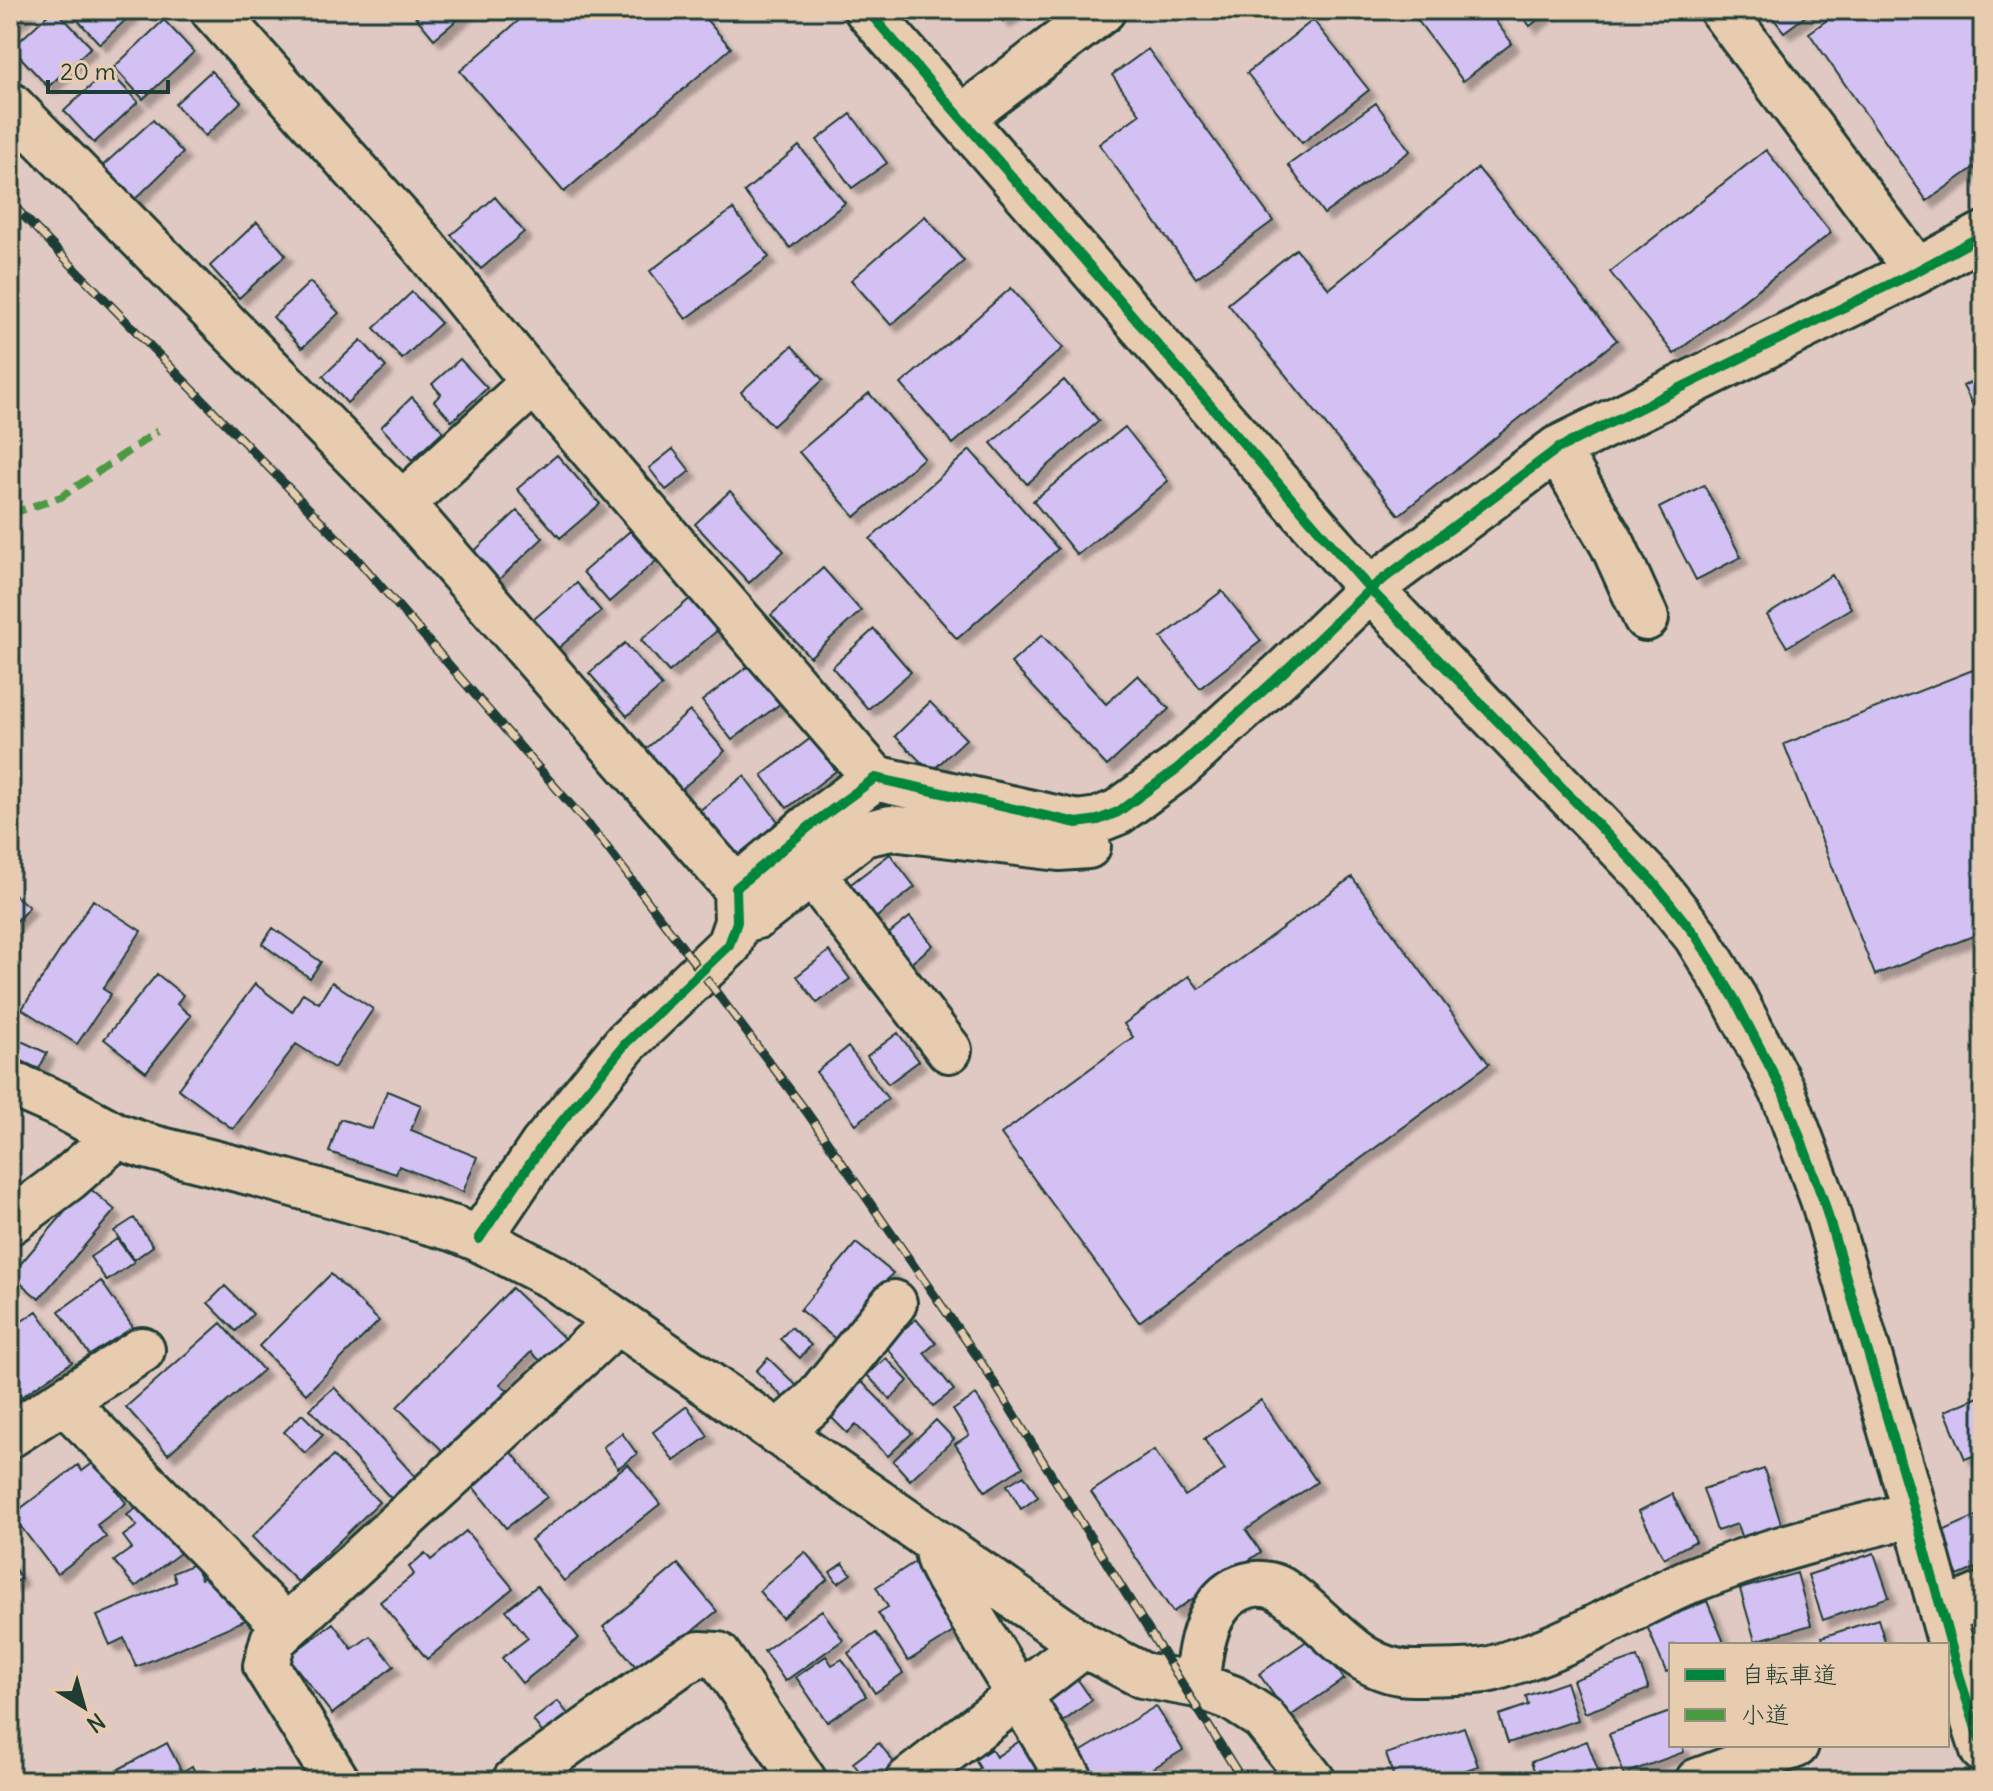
<svg xmlns="http://www.w3.org/2000/svg" width="1993" height="1791" viewBox="0 0 1993 1791" font-family="Delius,'Klee One',sans-serif">
<defs>
<filter id="shadow"><feDropShadow dx="7" dy="7" stdDeviation="2" flood-color="#0004"/></filter>
</defs>
<rect width="100%" height="100%" fill="#e1c9c3"/>
<filter id="ink" filterUnits="userSpaceOnUse"><feTurbulence type="fractalNoise" baseFrequency=".0125" numOctaves="2"/><feDisplacementMap in="SourceGraphic" scale="16" xChannelSelector="R" yChannelSelector="G"/><feConvolveMatrix kernelMatrix="1 2 1 2 8 2 1 2 1" color-interpolation-filters="sRGB"/></filter>
<g filter="url(#ink)">
<!-- building -->
<path fill="#d2c1f2" stroke="#1f3d34" stroke-width="2" filter="url(#shadow)" d="M10,10H29L10,27Z
M53,10H56L91,47L48,87L12,48Z
M74,10H127L131,15L100,44L71,13Z
M410,10H469L434,39Z
M531,10H698L731,48L564,192L460,71Z
M995,10H1017L1003,21Z
M1410,10H1487L1512,43L1463,81Z
M1518,10H1550L1530,26Z
M1767,10H1814L1784,32Z
M1841,10H1983V161L1927,201L1809,33Z
M164,20L194,52L143,99L114,67Z
M1313,20L1369,90L1302,143L1247,73Z
M1148,49L1273,221L1196,278L1099,144L1140,114L1112,75Z
M108,70L138,102L94,143L64,111Z
M211,71L241,102L205,136L175,104Z
M1376,103L1410,151L1324,214L1288,165Z
M851,114L887,163L852,188L817,140Z
M153,120L183,153L130,204L98,170Z
M799,146L845,203L790,248L744,192Z
M1766,150L1831,233L1674,354L1610,272Z
M1478,168L1617,340L1399,515L1228,304L1296,249L1329,289Z
M495,197L524,232L481,269L451,235Z
M733,209L769,257L686,319L650,271Z
M925,216L964,261L891,325L851,280Z
M257,222L286,255L239,298L210,266Z
M310,282L339,313L302,348L273,317Z
M1011,288L1063,348L953,444L901,384Z
M412,292L441,323L402,359L374,328Z
M361,340L386,367L347,403L323,376Z
M792,346L823,380L773,426L741,392Z
M460,359L487,388L452,421L434,401L441,394L432,384Z
M1983,376V425L1963,386Z
M1064,380L1099,421L1027,484L991,443Z
M869,393L924,458L855,517L799,452Z
M412,397L443,431L412,460L381,427Z
M1125,427L1168,481L1077,555L1033,501Z
M673,449L690,471L666,490L649,468Z
M970,450L1058,549L957,639L870,539Z
M557,455L600,504L560,538L517,489Z
M1704,485L1741,557L1696,580L1659,508Z
M730,491L784,551L749,583L695,524Z
M517,511L543,538L494,584L469,556Z
M630,531L656,561L609,602L583,572Z
M823,568L861,611L810,657L771,615Z
M1832,575L1851,608L1787,647L1767,615Z
M577,583L601,611L554,652L529,623Z
M1222,591L1261,641L1200,688L1161,638Z
M692,597L719,629L669,672L641,640Z
M874,629L911,672L868,709L832,667Z
M1042,635L1106,704L1138,675L1169,709L1107,766L1011,663Z
M625,643L662,686L627,716L589,673Z
M752,663L781,703L732,740L702,701Z
M1983,666V932L1875,975L1784,744Z
M930,702L966,739L931,772L895,736Z
M690,711L725,751L675,795L640,754Z
M811,738L836,771L787,808L762,775Z
M744,776L779,823L735,857L699,811Z
M890,854L915,887L864,927L838,894Z
M1352,877L1489,1064L1139,1322L1001,1134L1133,1037L1124,1024L1189,976L1199,989Z
M10,891L29,907L10,929Z
M93,900L141,931L103,989L111,994L77,1044L22,1009Z
M910,917L933,945L904,969L881,940Z
M273,928L321,962L310,978L262,944Z
M829,951L850,979L817,1003L797,976Z
M157,974L183,995L177,1004L191,1016L146,1072L104,1039Z
M332,982L373,1009L334,1068L296,1044L233,1129L178,1089L255,984L292,1012L303,993L319,1003Z
M898,1033L919,1061L888,1084L867,1056Z
M19,1040L47,1053L39,1069L11,1056Z
M848,1047L888,1099L856,1124L816,1072Z
M387,1091L421,1105L411,1130L477,1157L463,1192L399,1166L396,1174L329,1152L340,1119L372,1129Z
M87,1186L115,1210L39,1299L11,1275Z
M134,1218L153,1246L134,1260L114,1231Z
M117,1239L134,1262L107,1281L90,1257Z
M856,1243L893,1273L837,1340L800,1310Z
M331,1274L379,1321L306,1394L259,1346Z
M101,1281L134,1329L92,1358L59,1311Z
M225,1286L253,1314L236,1331L208,1303Z
M512,1288L570,1344L547,1367L531,1352L500,1384L508,1391L446,1454L397,1407Z
M37,1311L72,1362L21,1397L16,1391L10,1396V1329Z
M916,1319L936,1343L924,1353L954,1390L933,1406L885,1345Z
M221,1323L263,1370L168,1454L126,1407Z
M791,1327L811,1345L800,1358L780,1339Z
M768,1358L799,1388L787,1401L756,1371Z
M886,1358L908,1381L890,1399L867,1375Z
M858,1378L912,1433L888,1456L856,1425L847,1433L824,1410Z
M334,1387L419,1481L395,1503L310,1409Z
M976,1395L1023,1467L985,1491L955,1444L969,1435L953,1410Z
M1983,1395V1452L1965,1459L1945,1411Z
M1261,1400L1317,1482L1246,1530L1261,1552L1173,1612L1091,1492L1154,1450L1185,1496L1225,1470L1204,1439Z
M687,1406L708,1436L674,1461L653,1432Z
M302,1414L323,1435L305,1453L284,1432Z
M936,1420L954,1439L910,1480L893,1461Z
M622,1433L637,1454L618,1468L603,1447Z
M506,1445L547,1497L506,1528L465,1477Z
M104,1455L125,1483L116,1490L126,1503L97,1525L106,1537L57,1574L12,1515L78,1465L82,1471Z
M333,1456L379,1502L298,1582L252,1537Z
M628,1464L660,1504L564,1581L531,1540Z
M1764,1469L1782,1527L1742,1539L1737,1524L1717,1531L1703,1489Z
M1024,1475L1038,1497L1021,1509L1007,1485Z
M1672,1494L1696,1541L1664,1558L1639,1511Z
M145,1502L188,1547L135,1587L114,1561L132,1548L123,1536L137,1526L127,1515Z
M1983,1513V1565L1958,1576L1938,1533Z
M466,1531L513,1588L427,1659L380,1602L414,1574L409,1567L425,1553L431,1560Z
M805,1552L828,1579L782,1618L759,1591Z
M1874,1553L1889,1597L1823,1620L1808,1575Z
M918,1560L961,1627L908,1661L878,1613L888,1607L876,1587Z
M10,1561L21,1579L10,1585Z
M843,1563L851,1574L838,1583L830,1572Z
M194,1564L201,1579L215,1573L225,1598L236,1593L248,1619L136,1667L124,1638L110,1645L97,1616L176,1582L173,1573Z
M678,1564L717,1611L641,1673L603,1627Z
M1797,1573L1811,1625L1755,1641L1740,1589Z
M537,1586L579,1638L522,1683L502,1658L528,1638L506,1610Z
M1707,1601L1725,1645H1671V1670L1666,1672L1647,1626Z
M822,1610L843,1640L785,1681L764,1651Z
M1878,1619L1886,1645H1825L1822,1637Z
M333,1623L352,1649L370,1636L394,1666L332,1714L288,1657Z
M876,1633L903,1673L875,1693L848,1653Z
M1314,1636L1344,1679L1289,1717L1259,1674Z
M826,1656L832,1665L842,1659L866,1696L827,1722L796,1677Z
M1637,1657L1649,1689L1585,1713L1573,1680Z
M1076,1677L1092,1700L1056,1727L1039,1703Z
M1566,1682L1578,1720L1508,1743L1499,1715L1528,1705L1526,1696Z
M558,1701L573,1721L548,1740L533,1720Z
M1156,1706L1183,1750L1132,1781H1086L1072,1757Z
M1670,1712L1671,1745H1682L1684,1752L1624,1774L1609,1734Z
M1464,1727L1478,1766L1434,1781H1395L1386,1754Z
M1027,1736L1053,1775L1044,1781H967L965,1778L980,1768L975,1760L991,1749L996,1757Z
M1587,1741L1602,1781H1538L1531,1762Z
M167,1743L182,1772L192,1766L199,1781H126L119,1769Z
M879,1743L899,1769L884,1781H867L853,1763Z
M253,1769L259,1781H232Z"/>
<g fill="none" stroke-linecap="round" stroke-linejoin="round">
<!-- minor casing -->
<g stroke="#1f3d34" stroke-width="50">
<path id="minor" d="M213,10L420,242L534,382
M867,10L1370,589L1653,882L1696,936L1734,998L1783,1092L1823,1199L1911,1499L1962,1685L1983,1750
M1722,10L1917,271
M10,105L402,504
M961,118L1103,10
M1557,449L1613,545L1646,618
M811,872L949,1050
M736,888L402,504L534,382L875,778
M737,922L757,916L863,834L891,828L1059,848L1088,846
M10,1083L60,1105L117,1136L146,1146L257,1174L455,1229L479,1239L555,1278L1084,1645L1142,1675L1197,1685L1232,1698L1263,1718L1313,1781
M10,1222L69,1178L117,1136
M479,1239L542,1146L626,1043L729,945L737,922L736,888L810,826L875,778L1077,823L1098,820L1118,812L1178,768L1285,671L1370,589L1557,449L1917,271L1983,235
M64,1401L286,1627
M778,1433L815,1401L894,1303
M10,1435L142,1350
M939,1544C934,1555 942,1566 947,1576L1071,1781
M1942,1613L1983,1595
M1197,1685C1199,1647 1207,1591 1254,1584C1263,1583 1275,1585 1283,1591C1327,1620 1358,1676 1418,1673C1440,1672 1463,1673 1485,1670C1496,1669 1508,1663 1519,1660C1581,1640 1635,1604 1695,1579C1767,1550 1840,1532 1915,1514
M337,1781L266,1666L273,1640C387,1533 504,1429 617,1321
M515,1781L680,1664L700,1654L718,1655L804,1781
M908,1781L1084,1645
M1698,1781L1796,1745"/>
</g>
<!-- minor -->
<use href="#minor" stroke="#e8ccaf" stroke-width="44"/>
<!-- rail casing -->
<g stroke="#1f3d34" stroke-width="9">
<path id="rail" d="M10,202L352,553L603,842L806,1111L981,1362L1243,1781"/>
</g>
<!-- rail -->
<use href="#rail" stroke="#e8ccaf" stroke-width="6" stroke-dasharray="18" stroke-linecap="butt"/>
<!-- quiet -->
<path stroke="#4a9a42" stroke-width="8" stroke-dasharray="16 8" stroke-linecap="butt" d="M10,514L61,497L158,431"/>
<!-- cycleway casing -->
<g stroke="#e8ccaf" stroke-width="15">
<path id="cycleway" d="M867,10L1370,589L1653,882L1696,936L1734,998L1783,1092L1823,1199L1911,1499L1962,1685L1983,1750
M479,1239L542,1146L626,1043L729,945L737,922L736,888L810,826L875,778L1077,823L1098,820L1118,812L1178,768L1285,671L1370,589L1557,449L1917,271L1983,235"/>
</g>
<!-- cycleway -->
<use href="#cycleway" stroke="#00873e" stroke-width="10"/>
</g>
</g>
<!-- margin -->
<rect width="1993" height="1791" fill="none" stroke="#e8ccaf" stroke-width="40"/>
<rect x="20" y="20" width="1953" height="1751" fill="none" stroke="#1f3d34" stroke-width="3" filter="url(#ink)"/>
<!-- legend -->
<rect x="1669" y="1643" width="280" height="104" fill="#e8ccaf" stroke="#98937e" stroke-width="2"/>
<rect x="1685" y="1669" width="40" height="12" fill="#00873e" stroke="#98937e" stroke-width="2"/>
<text x="1741" y="1683" font-size="24" fill="#1f3d34">自転車道</text>
<rect x="1685" y="1709" width="40" height="12" fill="#4a9a42" stroke="#98937e" stroke-width="2"/>
<text x="1741" y="1723" font-size="24" fill="#1f3d34">小道</text>
<!-- north arrow -->
<g transform="translate(84 1707) rotate(143)" stroke="#e8ccaf" stroke-width="6" paint-order="stroke">
<path d="M0-6L14 30L0 20L-14 30Z" fill="#1f3d34"/>
<text y="-12" font-size="22" font-weight="bold" text-anchor="middle" fill="#1f3d34">N</text>
</g>
<!-- scale -->
<path d="M48 80v12h120v-12" fill="none" stroke="#1f3d34" stroke-width="4"/>
<text x="60" y="80" font-size="24" fill="#1f3d34" stroke="#e8ccaf" stroke-width="6" paint-order="stroke">20 m</text>
</svg>
